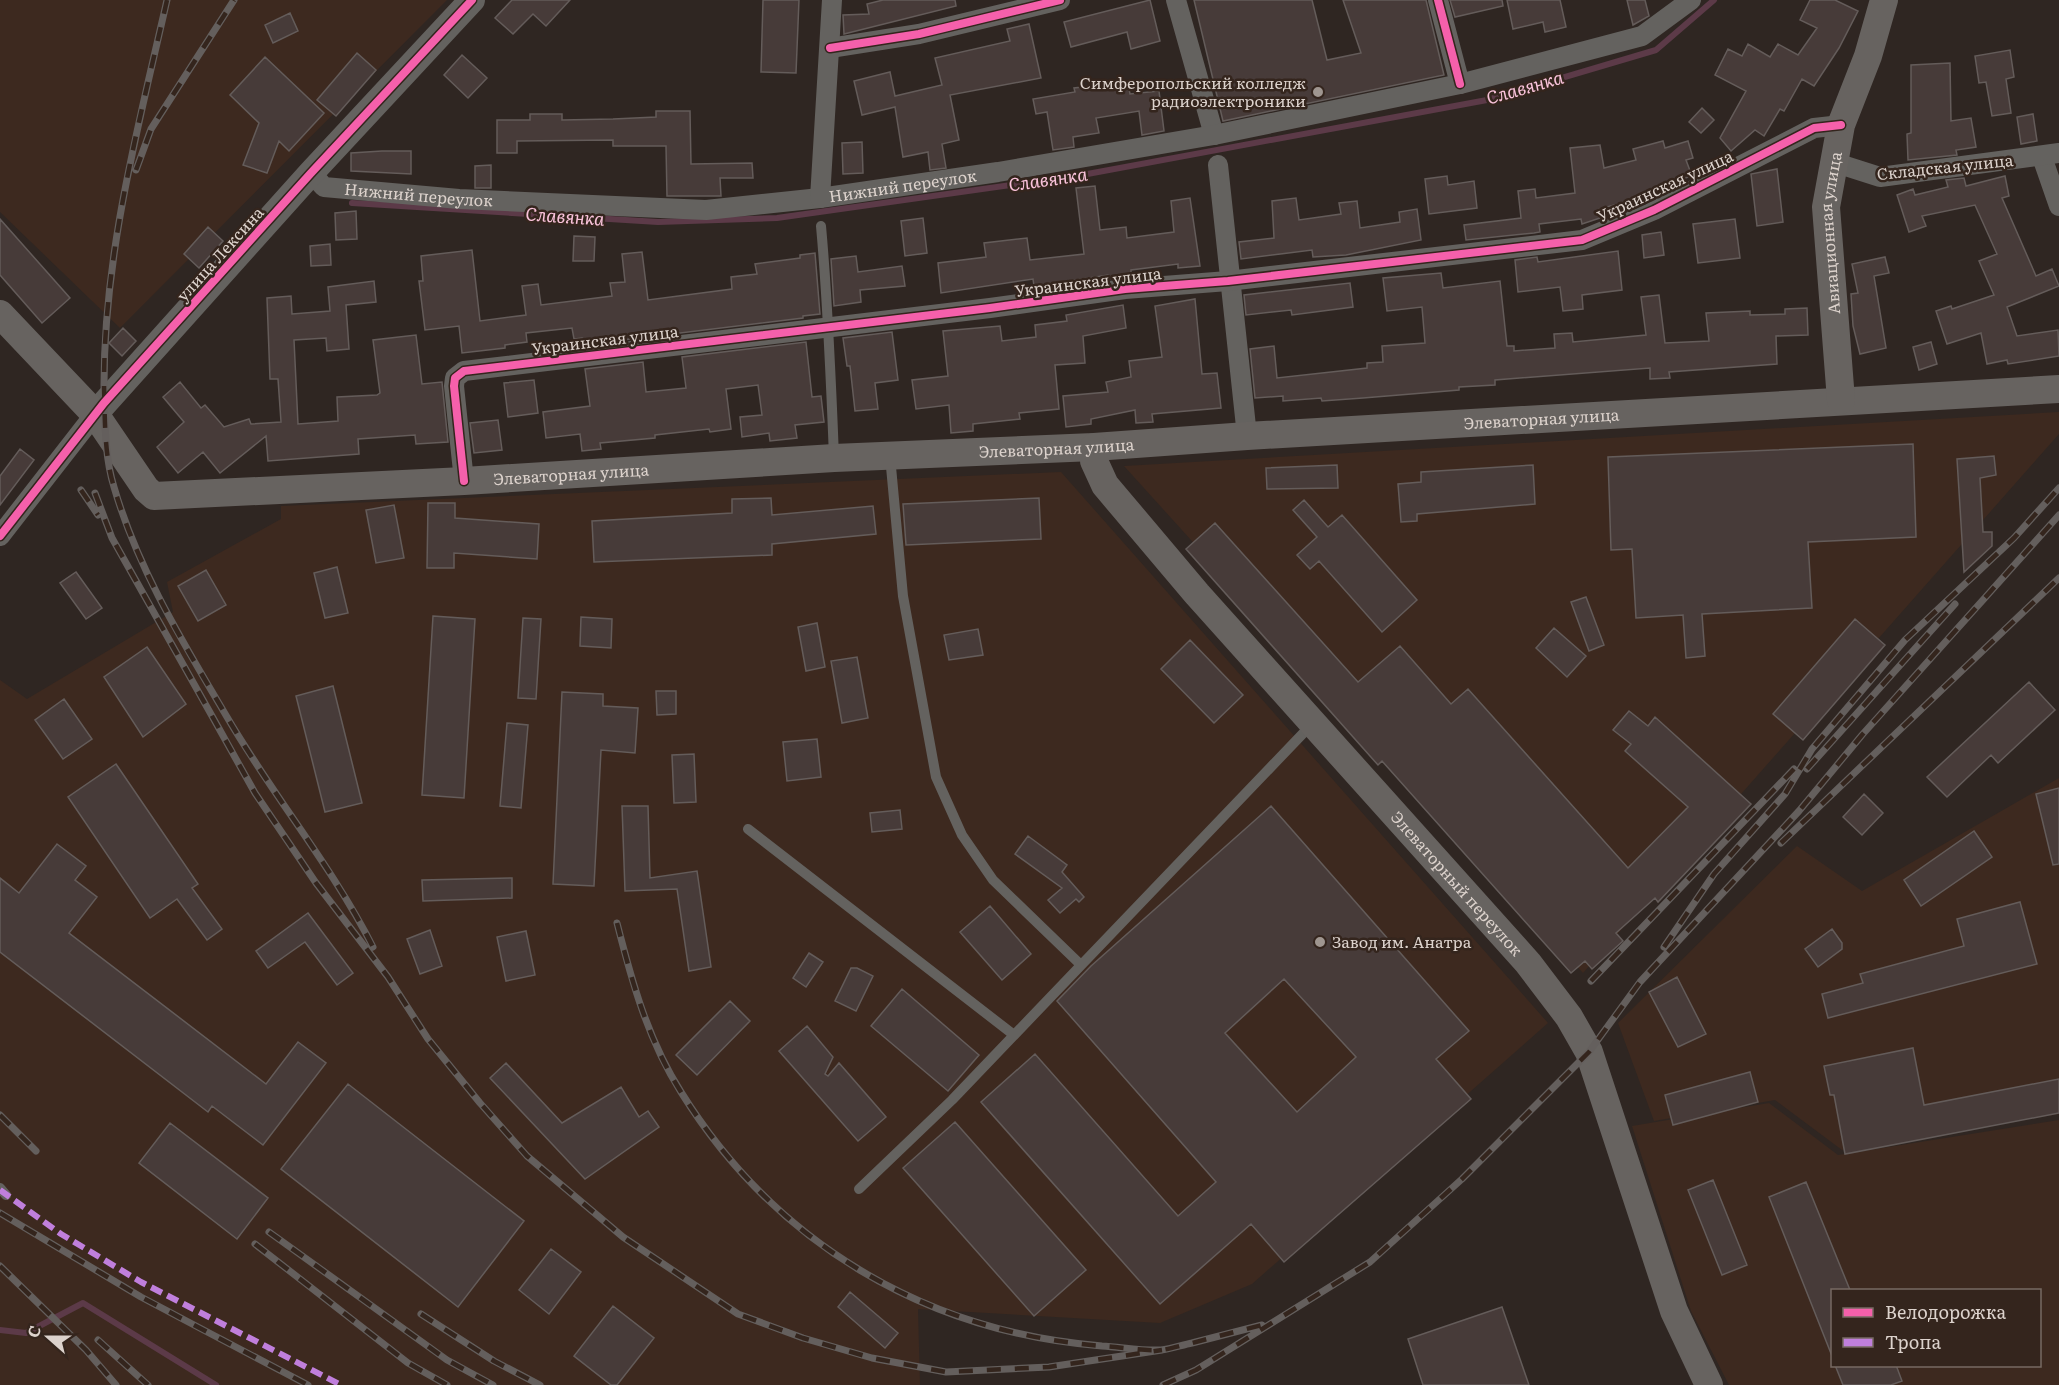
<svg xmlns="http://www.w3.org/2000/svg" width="2059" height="1385" viewBox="0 0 2059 1385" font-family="Literata,serif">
<rect width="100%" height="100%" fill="#2f2622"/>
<!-- built -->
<path fill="#3d291f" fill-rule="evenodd" d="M0,0H447L120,328L0,212Z
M2059,412V434L1583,973L1124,466Z
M1061,472L1548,1023L1252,1284L1160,1323L918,1309L920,1385H0V680L27,699L173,612L167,582L281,519V506Z
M2059,778V1114L1842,1150L1775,1100L1654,1121L1618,1023L1797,846L1862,891Z
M1769,1103L1838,1155L2059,1120V1385H1729L1691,1311L1632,1126ZM1832,1290H2040V1366H1832Z"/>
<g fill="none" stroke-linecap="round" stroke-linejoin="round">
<!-- stream -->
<path stroke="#5c3a48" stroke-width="6" d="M352,203L658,222L777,218L1082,175L1487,100L1656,50L1714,0
M0,1330L26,1333L83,1303L216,1385"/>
</g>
<!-- building -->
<path fill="#473b39" stroke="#645c5a" stroke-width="1.5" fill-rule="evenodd" d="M512,0H570L546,26L533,14L513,34L495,18Z
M763,0H799L796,73L761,72Z
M883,0H955L956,6L844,34L843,15L869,14L867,4Z
M1150,0L1160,41L1131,49L1127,32L1071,47L1064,22Z
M1194,0H1312L1327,60L1361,53L1343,0H1426L1444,75L1223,121Z
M1450,0H1502L1503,6L1455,17Z
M1507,0H1560L1566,27L1545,32L1543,22L1513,29Z
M1627,0H1645L1649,16L1633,25Z
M1810,0H1835L1858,11L1839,48L1814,86L1802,79L1784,111L1780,109L1764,136L1755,130L1731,151L1720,138L1746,91L1715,75L1728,49L1742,56L1748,44L1770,57L1778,44L1798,55L1817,28L1800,20Z
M290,13L298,31L273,43L265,25Z
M1029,24L1041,78L950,95L959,140L942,144L946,168L930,170L928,152L903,157L895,107L862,115L854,81L890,72L895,96L942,85L935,58L1010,41L1007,29Z
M2010,50L2014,77L2006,79L2011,113L1992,116L1986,82L1979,83L1975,56Z
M357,53L376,70L336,116L317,100Z
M462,55L487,78L468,98L444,75Z
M265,57L324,113L289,151L279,141L267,173L243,165L259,123L230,95Z
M1950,63L1951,121L1971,118L1976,147L1956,150L1957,155L1908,160L1907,134L1911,133V65Z
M1128,82L1130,94L1159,91L1164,131L1142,135L1139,111L1096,118L1099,133L1073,137L1074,147L1053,150L1047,112L1036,114L1033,99L1075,92L1074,88L1091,86V88Z
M1702,108L1714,120L1701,133L1689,122Z
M656,111H690L691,164L752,163L753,178H720L721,196H667L666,146H613V140L517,141V153H497V120H530V114H562V120L613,119L656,117Z
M2033,114L2037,141L2021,144L2017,117Z
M1663,141L1665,148L1688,141L1693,158L1686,160L1692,176L1675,181L1676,185L1649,199L1646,200L1645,197L1599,209L1600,218L1582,224L1581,219L1539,224L1540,232L1534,233L1466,240L1464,225L1521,218L1518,191L1535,189L1536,198L1575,193L1570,148L1600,145L1604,168L1636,160L1633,149Z
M862,142L863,173L843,174L842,143Z
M382,151H411V174L351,171V153Z
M491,165V188H475V166Z
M1777,169L1783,222L1757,226L1751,174Z
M1447,176L1448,185L1474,181L1477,208L1429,214L1425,179Z
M2005,176L2009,196L2002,198L2036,276L2052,269L2059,286L2007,307L2017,336L2058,330L2059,356L2008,364L2007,360L1987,364L1981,333L1947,344L1936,311L1951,306L1952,309L1994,295L1979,261L1997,254L1975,205L1922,216L1926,226L1909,232L1897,195L1913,189L1915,195L1948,187L1946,180L1964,178L1966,186Z
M1095,186L1100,230L1126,227L1127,238L1174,232L1171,201L1190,198L1200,266L1178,268V264L1131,270V276L1108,279V275L1034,286L1033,279L941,293L938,263L986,257L984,243L1027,238L1030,260L1084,254L1076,188Z
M1296,198L1299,220L1341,214L1339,203L1357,201L1360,228L1400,222L1399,212L1417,209L1421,240L1346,255L1313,257L1312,250L1241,259L1239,242L1274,238L1272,201Z
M356,211L357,239L336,240L335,213Z
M923,218L927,253L905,256L901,221Z
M0,219L70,298L42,323L0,275Z
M1735,219L1740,258L1698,263L1693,224Z
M208,227L223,241L199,268L184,254Z
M1661,232L1664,255L1644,258L1642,235Z
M574,236L595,237L594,261H573Z
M330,244L331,265L311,266L310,246Z
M472,250L480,321L526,315L522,286L538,284L541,305L612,296L610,283L625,282L622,254L642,252L648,300L732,289L731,277L757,274L755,264L800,258V255L815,253L820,314L803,316V318L582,345V338L574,339L572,328L526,333L527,342L505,345V348L462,353L459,326L425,330L419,281H423L421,256Z
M1618,251L1622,290L1582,295L1583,309L1563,311L1560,287L1518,292L1515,260L1537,257L1538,262Z
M856,256L858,272L902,266L905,286L860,290L861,302L834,306L831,259Z
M1885,257L1889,273L1874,276L1886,348L1860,354L1853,326L1851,294L1858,293L1852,264Z
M1441,273L1443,288L1500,281L1507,346H1514V351L1555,348L1554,334L1572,333L1573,342L1646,335L1641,297L1659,295L1665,343L1709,341L1706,313L1750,311V315L1785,314V309L1807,308L1808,335L1776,336L1777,364L1669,372L1670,378L1650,379V368L1495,380V385L1459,387V390L1363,398L1322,401L1321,398L1283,401V396L1255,398L1250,349L1274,346L1277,378L1367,368V363L1383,362L1382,346L1425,343L1422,307L1387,311L1383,278Z
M374,281L376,302L346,305L349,349L327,351L326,338L294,340L298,424L338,421L337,397L377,395L380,393L373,340L416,335L422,384L442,382L448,442L416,444L415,435L358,439L359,454L268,461L266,436L220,473L203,452L178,473L157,447L184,422L163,397L180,382L201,408L205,405L224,427L249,419L251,424L281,422L278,379H270L267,298L291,296L292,314L330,311L328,287Z
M1350,283L1353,307L1292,315L1291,310L1246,315L1244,295Z
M1195,299L1202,374L1217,373L1221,408L1152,414L1153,422L1136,423L1135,410L1091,419V424L1066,427L1063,396L1108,392L1106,382L1131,377L1129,361L1162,357L1155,306Z
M1123,305L1126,328L1083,336L1085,363L1055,365L1059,409L1019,413L1020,419L973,424V431L951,433L949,405L916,409L912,380L948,376L943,331L1000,326L1002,341L1036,337L1035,325L1067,321L1066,315Z
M123,328L136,341L122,356L109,343Z
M892,332L898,380L875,383L878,409L855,411L850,366H847L843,338Z
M806,342L812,397L821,396L824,422L795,425L797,438L770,441L769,433L742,437L740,417L762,415L758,385L726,389L731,429L710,432L709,429L655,435V438L600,443L601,449L582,451L580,434L546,438L543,412L590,406L585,369L643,362L646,392L686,388L682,357Z
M1931,342L1937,364L1919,370L1913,347Z
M534,380L538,413L508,417L504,383Z
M498,420L502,450L474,453L470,423Z
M1913,444L1916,537L1808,542L1812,608L1702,614L1705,656L1686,658L1683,615L1636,618L1632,549L1611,550L1608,457Z
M20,449L34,460L0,505V476Z
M1994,456L1996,475L1980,478L1983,532H1992V546L1964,572L1957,459Z
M1337,465L1338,488L1267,489L1266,468Z
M1533,465L1535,504L1417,514V521L1401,522L1398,484L1421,482V472Z
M771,498L772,515L873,506L876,534L772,544V555L594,562L592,521L732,513V499Z
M1039,498L1041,539L906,545L903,504Z
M1304,500L1328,527L1342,515L1417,600L1382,632L1319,561L1310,569L1297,555L1317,537L1293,510Z
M428,503H455V518L539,524L537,559L454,553V568H427Z
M394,505L404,558L376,563L366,510Z
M1215,523L1358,682L1400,646L1451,704L1468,689L1628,868L1688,807L1625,751L1631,744L1613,730L1629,711L1648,726L1655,717L1751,804L1658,902L1655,898L1616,933L1623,941L1592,969L1585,961L1571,973L1382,761L1378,765L1186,549Z
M337,567L348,613L325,618L314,573Z
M206,570L226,605L198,621L178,586Z
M76,572L102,608L86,619L60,583Z
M1586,597L1604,645L1589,651L1571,602Z
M433,616L475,619L464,798L422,795Z
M581,617L612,619L611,648L580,646Z
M523,618L541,619L536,699L518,698Z
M1855,619L1885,645L1803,740L1773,714Z
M817,623L825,667L806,671L798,627Z
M1554,628L1586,656L1567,677L1536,648Z
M978,629L983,655L949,660L944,635Z
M1190,640L1243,695L1214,723L1161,669Z
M147,647L186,704L143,737L104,677Z
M857,657L868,718L842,723L831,661Z
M2029,682L2055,710L1998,763L1991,755L1947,797L1927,777Z
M333,686L362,803L325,812L296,696Z
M656,691H676V714L657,715Z
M562,692L603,694V706L638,708L635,753L601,750L594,886L553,884Z
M64,699L92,739L63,759L35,720Z
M507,723L528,725L521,808L500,806Z
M817,739L821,777L787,781L783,742Z
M694,754L696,802L674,803L672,755Z
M116,764L198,884L192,888L222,929L207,940L177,899L150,918L68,797Z
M2059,788V864L2053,865L2036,794Z
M1864,794L1883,813L1862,835L1843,817Z
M622,806H648L650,878L697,871L711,967L689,971L677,889L625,891Z
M1271,806L1469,1031L1436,1059L1471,1099L1284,1262L1251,1224L1160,1304L981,1102L1035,1054L1178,1216L1216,1182L1057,1001L1091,966ZM1284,979L1356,1057L1297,1112L1225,1033Z
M900,810L902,829L872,832L870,813Z
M1974,831L1992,857L1921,906L1904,880Z
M1028,836L1067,865L1062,872L1084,897L1079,902L1076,899L1060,913L1048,900L1062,888L1015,854Z
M57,844L86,866L75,880L97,897L69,933L266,1084L298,1042L326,1063L263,1145L212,1106L208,1112L0,952V878L19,893Z
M512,878V898L423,901L422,880Z
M2020,902L2037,964L1828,1018L1822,994L1863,983L1860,974L1964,946L1957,919Z
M990,906L1031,954L1002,980L960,932Z
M308,913L353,973L337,985L305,942L268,968L256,951Z
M1832,929L1842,943V949L1818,967L1805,949Z
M430,930L442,966L420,974L407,939Z
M526,931L535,975L506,981L497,937Z
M809,953L823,962L806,987L793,978Z
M851,968H857L873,976L856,1011L835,1001Z
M1677,977L1706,1034L1678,1047L1649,992Z
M902,989L979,1055L948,1091L871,1026Z
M730,1001L750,1021L697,1075L676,1055Z
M807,1026L833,1057L825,1074L828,1076L839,1063L886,1117L858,1141L779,1051Z
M1913,1048L1924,1105L2059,1079V1113L1845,1154L1834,1095H1830L1824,1066Z
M506,1063L562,1123L621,1087L639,1117L648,1111L659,1127L585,1179L490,1078Z
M1750,1072L1758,1102L1673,1125L1665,1095Z
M348,1084L524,1221L458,1307L281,1169Z
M955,1122L1086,1270L1034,1316L903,1168Z
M170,1123L268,1198L237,1239L139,1163Z
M1713,1180L1747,1265L1722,1275L1688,1190Z
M1806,1182L1850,1290H1833L1832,1356L1769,1197Z
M551,1249L581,1272L549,1314L519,1290Z
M850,1292L898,1333L885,1348L838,1307Z
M613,1306L654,1338L617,1385H611L574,1356Z
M1502,1307L1529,1385H1423L1408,1339Z
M1835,1365H1896L1902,1381L1891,1385H1843Z"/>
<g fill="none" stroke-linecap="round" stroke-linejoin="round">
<!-- service -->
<path stroke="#64625f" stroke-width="10" d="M821,226C828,303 831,380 834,457
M890,456L903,596L936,777L962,835L993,880L1081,965
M748,829L1014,1035
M0,1188L6,1195
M859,1189L952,1100L1313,723"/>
<!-- minor -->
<g stroke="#64625f" stroke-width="20">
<path d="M1176,0L1214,135"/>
<path d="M1438,0L1460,84"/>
<path d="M830,48L919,34L1060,0"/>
<path d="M2042,157L2059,206"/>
<path d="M1833,162L1880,177L2059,153"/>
<path d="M1218,165L1247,436"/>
<path id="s1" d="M311,173L324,187L459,199L706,210L820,198L998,172L1214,135L1460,84L1642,36L1691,0"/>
<path d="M820,198L832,0"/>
<path d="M464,481L454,386L455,378L464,371L990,308L1125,289L1228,281L1582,240L1654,210L1814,128L1841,125"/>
<path d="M0,536L95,414"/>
</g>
<!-- tertiary -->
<path stroke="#64625f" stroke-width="26" d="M95,414L311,173L472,0"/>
<!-- secondary -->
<g stroke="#676360" stroke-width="28">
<path id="s2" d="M0,314L95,414L146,489L154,496L464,481L834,458L1094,447L1247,436L2059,389"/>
<path id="s3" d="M1841,400L1826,207L1841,125L1868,56L1884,0"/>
<path id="s4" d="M1094,447V461L1105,485L1197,594L1528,963L1569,1017L1589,1052L1674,1311L1709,1385"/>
</g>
<!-- rail casing -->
<g stroke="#645f5d" stroke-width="7">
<path id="rail" d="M167,0C138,128 104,253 104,385C105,418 104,455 114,487C138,570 184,644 227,717C273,796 332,866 373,947
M136,170L151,129L234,0
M81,490L98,515
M95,493L112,538L212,716L255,793L316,883L388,977L428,1039L480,1103L527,1156L623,1237L738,1314L803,1338L872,1358L946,1372L1049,1367L1162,1350
M1807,769L1955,604
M1781,843L2059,578
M617,923C632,982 648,1040 681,1092C775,1243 925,1332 1102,1346C1121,1347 1142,1351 1161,1350C1171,1349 1182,1345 1192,1343C1215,1337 1238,1331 1262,1325
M1664,947L1714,874L1785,794L1812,749L1905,640L2014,538L2059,488
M1591,981L1794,769
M0,1115L36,1151
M0,1213L141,1297L308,1385
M269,1232L447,1360L493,1385
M255,1244L408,1363L447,1385
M0,1266L86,1350L116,1385
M421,1314L494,1361L540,1385
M98,1340L148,1385
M1163,1385L1196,1370L1370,1262L1462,1179L1589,1052L1640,982L1799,811L1862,735L2059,515"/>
</g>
<!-- rail -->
<use href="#rail" stroke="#34251d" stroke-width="4.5" stroke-dasharray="14" stroke-linecap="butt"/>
<!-- quiet -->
<path stroke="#c07fdc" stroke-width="6" stroke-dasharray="12 6" stroke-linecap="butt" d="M0,1190L61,1234L141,1282L341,1385"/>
<!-- cycleway casing -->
<g stroke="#34251d" stroke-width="11">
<path id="cycleway" d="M1438,0L1460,84
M830,48L919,34L1060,0
M464,481L454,386L455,378L464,371L990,308L1125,289L1228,281L1582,240L1654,210L1814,128L1841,125
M0,536L104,403L311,173L472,0"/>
</g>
<!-- cycleway -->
<use href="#cycleway" stroke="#f560ab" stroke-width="8"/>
</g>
<!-- markers -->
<g fill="#9f9690" stroke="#34251d" stroke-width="2">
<circle cx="1318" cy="92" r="6"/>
<circle cx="1320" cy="942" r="6"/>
</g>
<g text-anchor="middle" stroke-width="5" stroke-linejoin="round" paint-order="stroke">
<!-- poi labels -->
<g font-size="16" fill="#dcd2cc" stroke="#34251d" text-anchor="end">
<text x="1306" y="89">Симферопольский колледж<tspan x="1306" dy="18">радиоэлектроники</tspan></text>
<text x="1332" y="948" text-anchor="start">Завод им. Анатра</text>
</g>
<!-- street labels -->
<g font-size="16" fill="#dcd2cc" stroke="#34251d">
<text transform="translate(1945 167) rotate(-6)" y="6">Складская улица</text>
<text dy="6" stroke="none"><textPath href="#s1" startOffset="600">Нижний переулок</textPath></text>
<text transform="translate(1665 186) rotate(-25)" y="6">Украинская улица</text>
<text dy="6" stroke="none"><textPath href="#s1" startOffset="114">Нижний переулок</textPath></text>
<text dy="6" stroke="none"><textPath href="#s3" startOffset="168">Авиационная улица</textPath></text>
<text transform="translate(220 254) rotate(-48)" y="6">улица Лексина</text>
<text transform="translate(1088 282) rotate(-7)" y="6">Украинская улица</text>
<text transform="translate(605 340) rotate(-7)" y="6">Украинская улица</text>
<text dy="6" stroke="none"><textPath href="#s2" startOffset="1629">Элеваторная улица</textPath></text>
<text dy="6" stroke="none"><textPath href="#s2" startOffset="1143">Элеваторная улица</textPath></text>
<text dy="6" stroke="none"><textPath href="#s2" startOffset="657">Элеваторная улица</textPath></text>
<text dy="6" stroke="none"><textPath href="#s4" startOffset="572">Элеваторный переулок</textPath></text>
</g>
<!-- water labels -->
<g font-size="18" font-style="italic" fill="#fac3db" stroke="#34251d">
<text transform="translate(1525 88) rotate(-16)" y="6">Славянка</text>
<text transform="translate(1048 180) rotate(-8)" y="6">Славянка</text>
<text transform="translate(565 217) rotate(4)" y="6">Славянка</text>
</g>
</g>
<!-- legend -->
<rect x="1831" y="1289" width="210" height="78" fill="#34251d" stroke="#776a63" stroke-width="1.5"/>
<rect x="1843" y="1308" width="30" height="9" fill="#f560ab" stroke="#776a63" stroke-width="1.5"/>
<text x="1885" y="1319" font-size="18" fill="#dcd2cc">Велодорожка</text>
<rect x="1843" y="1338" width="30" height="9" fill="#c07fdc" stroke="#776a63" stroke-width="1.5"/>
<text x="1885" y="1349" font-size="18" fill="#dcd2cc">Тропа</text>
<!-- north arrow -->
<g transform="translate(48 1337) rotate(291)" stroke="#34251d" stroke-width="4.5" paint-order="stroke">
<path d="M0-4.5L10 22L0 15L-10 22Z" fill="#dcd2cc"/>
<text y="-9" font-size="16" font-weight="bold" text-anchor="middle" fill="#dcd2cc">С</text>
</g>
</svg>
